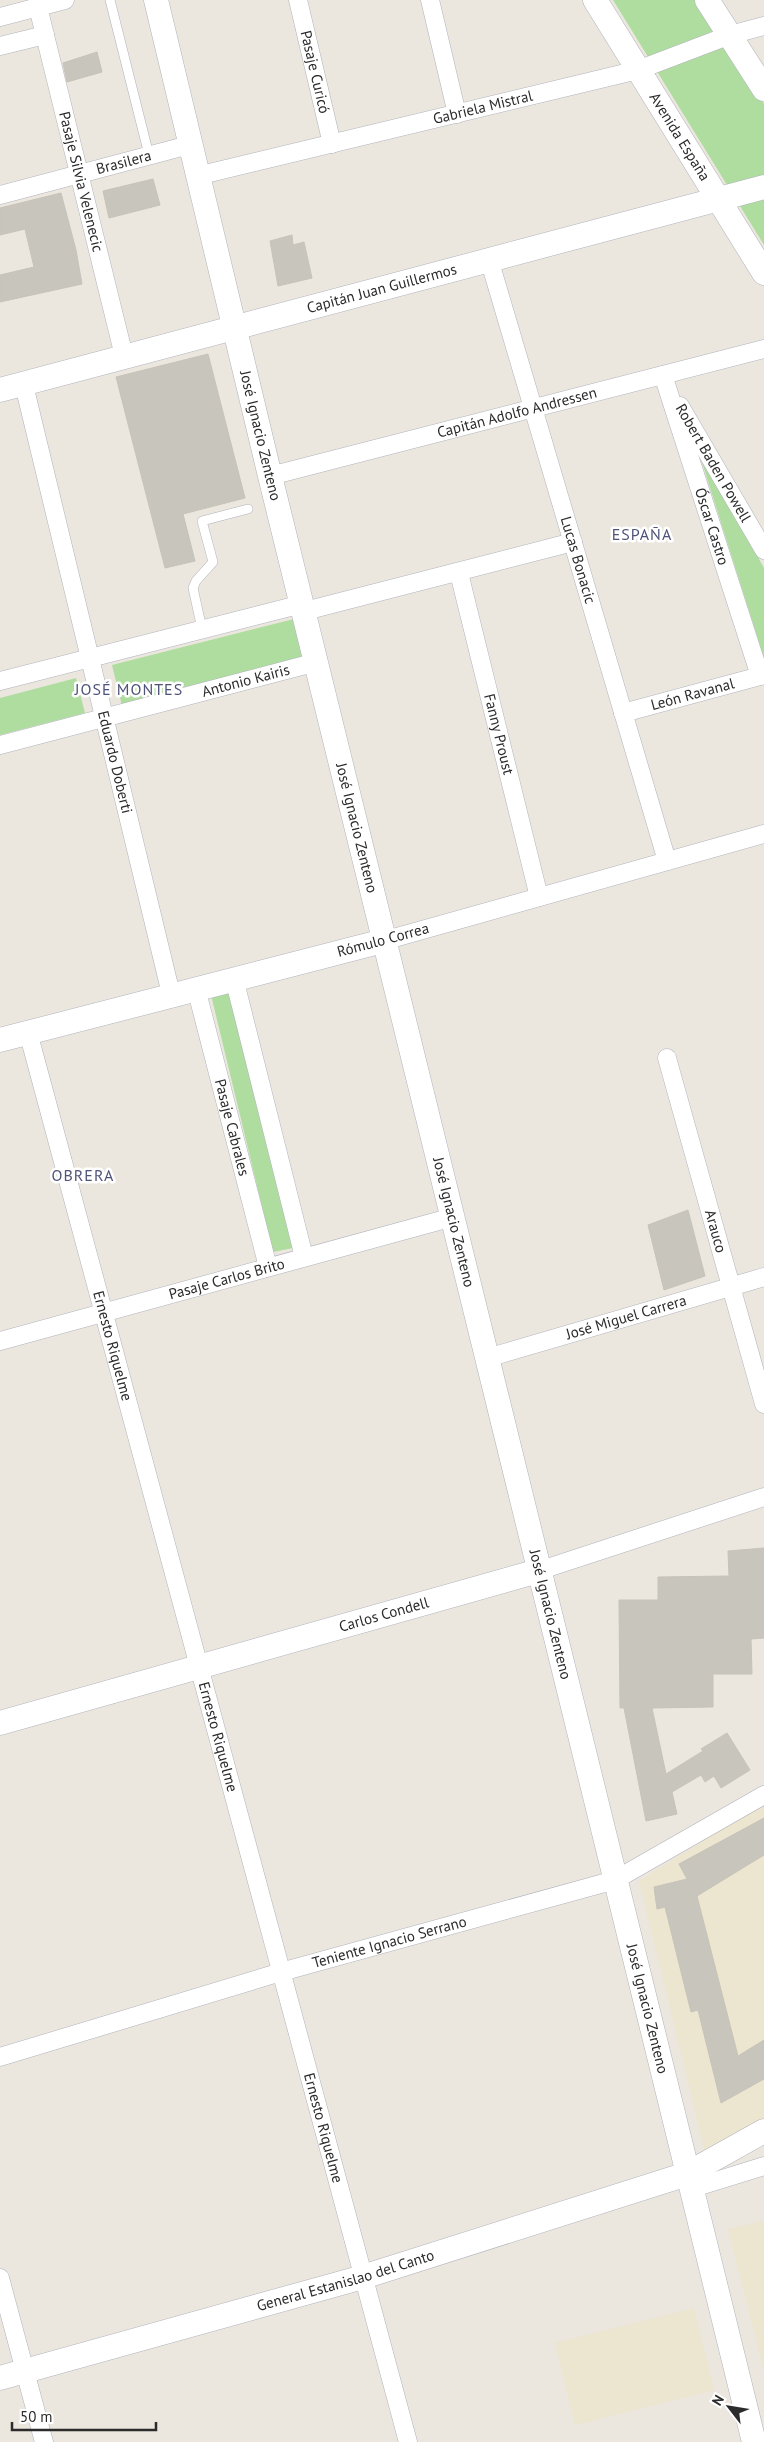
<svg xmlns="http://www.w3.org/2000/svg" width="764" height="2442" viewBox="0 0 764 2442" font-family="'PT Sans',sans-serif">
<rect width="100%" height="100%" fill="#ebe7de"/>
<!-- education -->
<path fill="#ece5cf" d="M764,1803V2122L706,2156L639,1881Z
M764,2221V2370L728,2229Z
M694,2308L714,2390L575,2425L555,2343Z"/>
<!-- green -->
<path fill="#afdd9f" d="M613,0H699L764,104V245Z
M698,450L764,568V658Z
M294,619L304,660L122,706L112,665Z
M76,678L85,713L0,735V698Z
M230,990L293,1248L273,1252L211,995Z"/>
<!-- building -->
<path fill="#c7c5bc" stroke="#c7c3b8" d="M97,52L102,72L67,82L63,63Z
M153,179L160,205L109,218L103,191Z
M61,193L76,250L82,284L0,302V275L34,267L25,229L0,235V208Z
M292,235L293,245L304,242L312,278L278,286L270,241Z
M208,354L245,498L183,514L195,561L165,568L116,377Z
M688,1210L705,1276L664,1290L648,1225Z
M764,1548V1638L751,1639L752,1674H713V1707L652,1708L666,1774L703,1751L701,1749L727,1733L750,1770L721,1788L714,1776L705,1782L701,1775L672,1792L677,1814L646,1821L624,1708H620L619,1600H658V1577L729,1576L728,1551Z
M764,1818V1855L697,1896L738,2056L764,2040V2079L721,2103L698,2010L691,2012L665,1907L657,1909L654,1887L687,1879L679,1864Z"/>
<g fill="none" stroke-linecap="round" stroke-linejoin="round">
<!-- lane casing -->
<g stroke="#b1b3bd" stroke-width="10">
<path id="lane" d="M110,0L149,155
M202,629L193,588L196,581L213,562L202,521L248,509"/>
</g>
<!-- street casing -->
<g stroke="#b1b3bd" stroke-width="19">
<g id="street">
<path id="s1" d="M298,0L332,144"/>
<path d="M430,0L457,114"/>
<path id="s2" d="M38,7L124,356"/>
<path d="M0,17L65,0"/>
<path d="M0,46L45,35"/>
<path id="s3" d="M197,176L638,70L730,35L764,26"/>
<path id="s4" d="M0,195L189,145"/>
<path id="s5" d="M489,259L667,861"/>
<path id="s6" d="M663,375L760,676"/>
<path id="s7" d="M24,385L171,994"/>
<path id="s8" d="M680,406L764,550"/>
<path id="s9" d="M270,476L764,349"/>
<path id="s10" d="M459,573L539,897"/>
<path d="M305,611L573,542"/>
<path d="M0,681L302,604"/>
<path id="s11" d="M623,713L764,675"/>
<path id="s12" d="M0,745L317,662"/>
<path d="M383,941L764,834"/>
<path d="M234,978L304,1257"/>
<path id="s13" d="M196,988L268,1267"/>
<path id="s14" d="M28,1032L408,2442"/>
<path id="s15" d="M667,1058L764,1404"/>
<path id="s16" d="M0,1341L453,1217"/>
<path id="s17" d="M487,1358L764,1277"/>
<path d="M538,1571L764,1497"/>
<path id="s18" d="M0,2057L281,1972L615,1880L764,1795"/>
<path d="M690,2189L764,2166"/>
<path d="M0,2278L44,2442"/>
</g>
</g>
<!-- secondary casing -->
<g stroke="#b1b3bd" stroke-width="25">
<g id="secondary">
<path id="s19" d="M156,0L270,476L754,2442"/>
<path id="s20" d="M595,0L764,273"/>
<path d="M707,0L764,89"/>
<path id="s21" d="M0,390L764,187"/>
<path d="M0,1040L383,941"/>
<path id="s22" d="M0,1723L538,1571"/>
<path id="s23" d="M0,2378L363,2277L687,2174L764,2131"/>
</g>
</g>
<!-- lane -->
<use href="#lane" stroke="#fff" stroke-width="9"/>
<!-- street -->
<use href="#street" stroke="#fff" stroke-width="18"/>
<!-- secondary -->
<use href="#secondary" stroke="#fff" stroke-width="24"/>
</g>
<g text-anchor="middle" stroke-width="5" stroke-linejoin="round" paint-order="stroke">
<!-- street labels -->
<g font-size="15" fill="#2b2b2b" stroke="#fff">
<text dy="5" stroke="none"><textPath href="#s1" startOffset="74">Pasaje Curicó</textPath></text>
<text dy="5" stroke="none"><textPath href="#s3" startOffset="294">Gabriela Mistral</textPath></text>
<text dy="5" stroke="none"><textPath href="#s20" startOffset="161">Avenida España</textPath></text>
<text dy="5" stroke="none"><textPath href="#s4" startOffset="128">Brasilera</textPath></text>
<text dy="5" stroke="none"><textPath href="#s2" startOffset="180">Pasaje Silvia Velenecic</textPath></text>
<text dy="5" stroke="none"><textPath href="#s21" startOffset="395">Capitán Juan Guillermos</textPath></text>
<text dy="5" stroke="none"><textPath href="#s9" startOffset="255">Capitán Adolfo Andressen</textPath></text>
<text dy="5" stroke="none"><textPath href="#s19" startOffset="448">José Ignacio Zenteno</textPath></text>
<text dy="5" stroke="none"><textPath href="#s8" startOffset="66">Robert Baden Powell</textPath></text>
<text dy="5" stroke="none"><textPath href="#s6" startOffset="159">Óscar Castro</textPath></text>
<text dy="5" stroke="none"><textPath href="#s5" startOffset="314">Lucas Bonacic</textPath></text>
<text dy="5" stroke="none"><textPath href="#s12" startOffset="254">Antonio Kairis</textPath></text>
<text dy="5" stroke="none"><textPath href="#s11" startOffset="72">León Ravanal</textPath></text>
<text dy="5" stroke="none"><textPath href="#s10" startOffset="166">Fanny Proust</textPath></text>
<text dy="5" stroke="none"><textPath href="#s7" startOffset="388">Eduardo Doberti</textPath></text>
<text dy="5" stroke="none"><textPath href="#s19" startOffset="852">José Ignacio Zenteno</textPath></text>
<text transform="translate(383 940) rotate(-15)" y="5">Rómulo Correa</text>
<text dy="5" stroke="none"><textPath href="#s13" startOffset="144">Pasaje Cabrales</textPath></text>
<text dy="5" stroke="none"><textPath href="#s19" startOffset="1258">José Ignacio Zenteno</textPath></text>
<text dy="5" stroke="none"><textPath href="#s15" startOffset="180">Arauco</textPath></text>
<text dy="5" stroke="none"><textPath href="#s16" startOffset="235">Pasaje Carlos Brito</textPath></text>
<text dy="5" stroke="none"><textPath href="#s17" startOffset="145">José Miguel Carrera</textPath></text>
<text dy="5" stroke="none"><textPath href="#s14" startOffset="325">Ernesto Riquelme</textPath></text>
<text dy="5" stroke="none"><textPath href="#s22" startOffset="399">Carlos Condell</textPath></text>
<text dy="5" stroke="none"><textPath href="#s19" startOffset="1662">José Ignacio Zenteno</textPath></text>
<text dy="5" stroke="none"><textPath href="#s14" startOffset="730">Ernesto Riquelme</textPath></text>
<text dy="5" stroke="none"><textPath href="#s18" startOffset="406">Teniente Ignacio Serrano</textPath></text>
<text dy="5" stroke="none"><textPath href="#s19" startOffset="2068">José Ignacio Zenteno</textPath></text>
<text dy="5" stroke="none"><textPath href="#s14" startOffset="1135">Ernesto Riquelme</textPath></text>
<text dy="5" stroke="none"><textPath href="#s23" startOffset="359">General Estanislao del Canto</textPath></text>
</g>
<!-- neighbourhood labels -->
<g font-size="16" letter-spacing="1" fill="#4f5378" stroke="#fff">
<text x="642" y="540">ESPAÑA</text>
<text x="129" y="695">JOSÉ MONTES</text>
<text x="83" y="1181">OBRERA</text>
</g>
</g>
<!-- north arrow -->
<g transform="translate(729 2407) rotate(301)" stroke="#ffffff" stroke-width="4" paint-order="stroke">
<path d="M0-4L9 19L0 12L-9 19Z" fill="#2b2b2b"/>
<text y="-8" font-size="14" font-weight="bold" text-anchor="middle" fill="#2b2b2b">N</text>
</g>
<!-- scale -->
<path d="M12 2422v8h144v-8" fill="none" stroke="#2b2b2b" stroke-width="2.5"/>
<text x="20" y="2422" font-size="15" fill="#2b2b2b" stroke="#ffffff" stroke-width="4" paint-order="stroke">50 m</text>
</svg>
